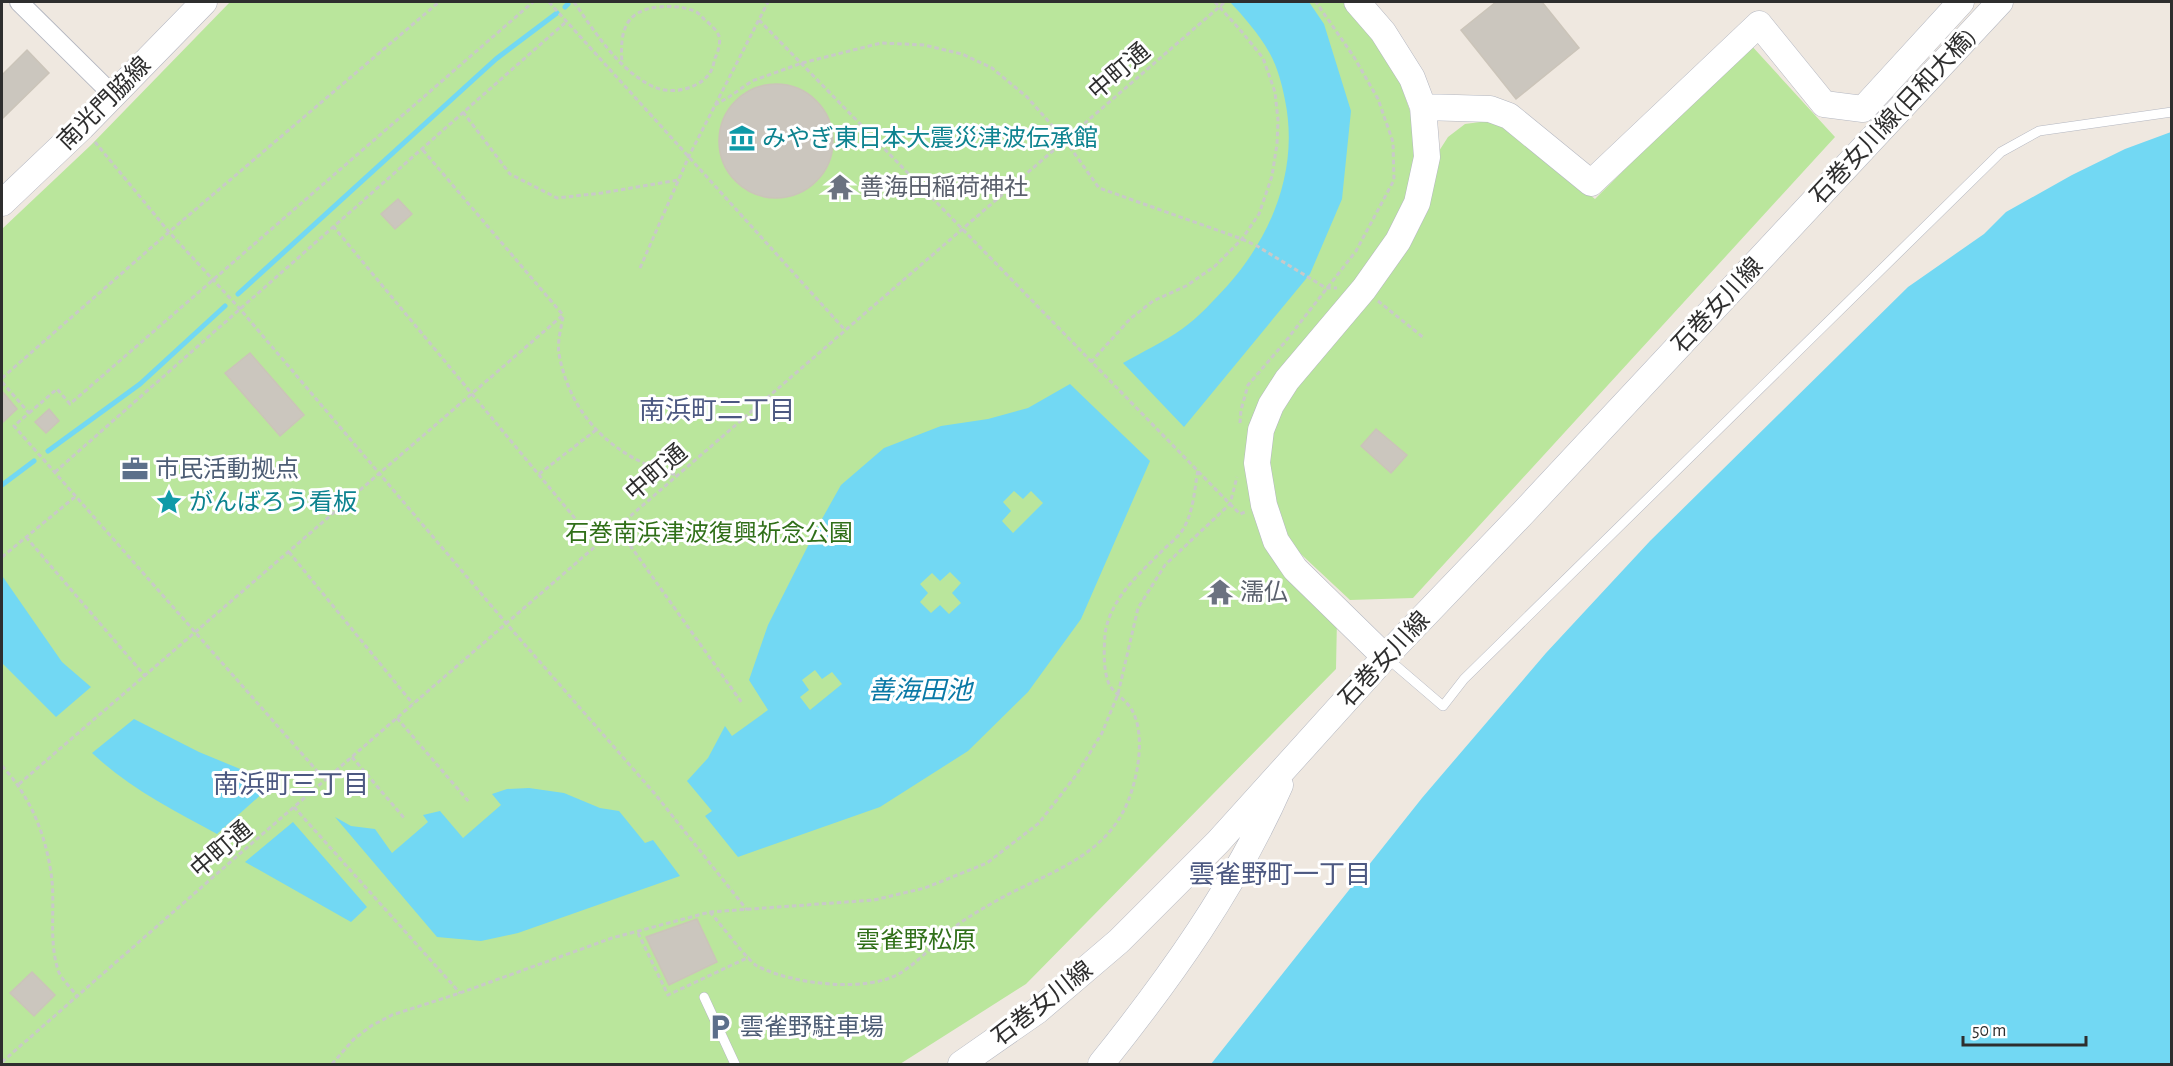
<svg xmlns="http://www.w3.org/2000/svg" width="2173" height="1066" viewBox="0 0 2173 1066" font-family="'Alegreya Sans','Noto Sans JP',sans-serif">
<rect width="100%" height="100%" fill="#efe8e0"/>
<!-- green -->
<path fill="#bae69c" d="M230,2H1346L1396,71L1417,131L1415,169L1393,238L1283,377L1253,481L1337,618L1336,669L1026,984L900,1064H2V229L91,145Z
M1750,44L1835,137L1413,598L1350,600L1289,543L1265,476L1266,441L1306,370L1419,216L1439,151L1448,137L1465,124L1495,120L1595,199Z"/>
<!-- water -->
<path fill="#72d8f3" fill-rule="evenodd" d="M1230,2H1309L1324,24L1351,111L1342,199L1310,274L1184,427L1123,363C1142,352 1164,342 1182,329C1199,317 1214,300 1228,285C1273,234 1299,168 1285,100C1282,84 1277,66 1269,52C1259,34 1244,17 1230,2Z
M2171,132V1064H1211L1422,798L1546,653L1650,541L1908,287L1984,234L2006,212L2072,175L2125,149Z
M1070,384L1150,461L1081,619L1028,692L968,751L880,807L738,857L705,816L712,811L687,781L708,758L725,726L732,736L768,710L749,680L768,625L818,526L841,485L884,448L941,426L988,419L1028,408ZM1014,491L1023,499L1031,491L1043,503L1013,533L1002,521L1011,511L1003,502ZM950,572L961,583L952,593L961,603L949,614L940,605L931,613L920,602L928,593L920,584L932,573L940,581ZM815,670L822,679L832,672L842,684L810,710L800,697L809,690L802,680Z
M3,577L62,662L91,687L56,717L2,663Z
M134,719L199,752L274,783L217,834C173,810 129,788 92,753Z
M529,788L564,793L600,808L619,811L645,843L653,840L680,876L518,933L481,941L437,937L335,817L351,826L375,829L392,853L428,822L423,815L440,811L463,838L501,805L492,794L507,789Z
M293,822L367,907L351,922L245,862Z"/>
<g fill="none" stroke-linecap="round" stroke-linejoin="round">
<!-- stream -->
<path stroke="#72d8f3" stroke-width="5" d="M565,7L568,4
M238,294L496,59L557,13
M48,451L140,384L225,306
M2,485L34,461"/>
</g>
<!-- building -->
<path fill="#cbc6be" stroke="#cbc4b9" stroke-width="1.5" d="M1496,2H1542L1579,48L1516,99L1461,30Z
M27,50L49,73L2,119V75Z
M719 141a57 57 0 1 1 114 0a57 57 0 1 1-114 0Z
M398,199L412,214L395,229L381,214Z
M250,353L304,415L280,436L225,373Z
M2,391L17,409L2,423Z
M49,409L59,421L46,433L35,422Z
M1376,429L1407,455L1391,473L1361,446Z
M697,919L717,962L669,985L646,937Z
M32,972L55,995L34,1016L10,993Z"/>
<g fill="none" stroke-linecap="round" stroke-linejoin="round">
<!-- lane casing -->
<g stroke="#b4b7c1" stroke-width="10">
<path id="lane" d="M1387,658L1443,706L1464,679L2001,152L2039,131L2172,112
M704,997L735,1064"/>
</g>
<!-- street casing -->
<g stroke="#b4b7c1" stroke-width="20">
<path id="street" d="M19,2L113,95"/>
</g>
<!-- secondary casing -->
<g stroke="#b4b7c1" stroke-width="27">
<path id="secondary" d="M1357,2L1383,32L1412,78L1423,107L1427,157L1417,203L1398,241L1364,289L1287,380L1271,405L1261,430L1257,463L1264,505L1276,541L1295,569L1385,657
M1423,107L1490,109L1509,116L1591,183L1759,24L1824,104L1863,109L1961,2
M2,203L82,127L204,2
M961,1064L1037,1011L1119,941L1218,842L1385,657L1522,514L2000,2
M1101,1064C1170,978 1235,887 1280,785"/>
</g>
<!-- path -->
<path stroke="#c9c9c9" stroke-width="3" stroke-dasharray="4.5 3" stroke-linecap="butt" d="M549,2L845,330
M574,2C595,32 619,71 654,87C672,95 701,89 711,71C713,67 714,62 715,58C718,52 721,43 719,36C717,30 709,23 704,19C701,16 698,12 694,11C683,6 669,6 658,7C623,11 620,34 622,63
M759,20L1230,504L1240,514L1245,512
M715,105L729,97L752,81L802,63L881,43L924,45L962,54L992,68L1027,97L1065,140L1099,188L1242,239L1257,246L1326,288H1337
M463,112L510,174L557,198L602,193L679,180
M95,142L169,232L240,309L506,623L655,794L747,910
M333,226L597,545
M640,268L689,156L768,2
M1378,301L1424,338
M563,317C561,328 557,343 559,354C571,419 616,459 677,475
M1091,362L1130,319L1153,301L1186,286L1215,266L1242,239L1259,214L1272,176L1277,144L1278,120L1275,92L1263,58L1242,32L1215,2
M2,378L169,232L439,2
M2,382L29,413L14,426L325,780
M29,413L57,389L70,404L533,2
M1240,423L1241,410L1248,385L1285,342L1356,251L1394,180L1393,142L1378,99L1354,57L1316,2
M55,472L567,21
M539,474L596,430
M617,527L742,703
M26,537L145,676
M289,552L413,704
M2,557L76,496
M397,718L469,802
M352,757L405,819
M2,766C30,796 45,833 51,873C56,905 48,938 58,970C61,979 71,988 77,996
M19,784L563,315L422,149
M294,807L460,993
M710,912C719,922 748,961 757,966C792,984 868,994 902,972C920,960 934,945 950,931C964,919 980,910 996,901C1041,875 1097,861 1123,812C1137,786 1148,733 1130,707C1124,699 1114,693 1109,684C1103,670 1104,649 1105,634C1110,599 1139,574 1163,550C1169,544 1177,538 1182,531C1194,512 1194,491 1198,470
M638,933L668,995L749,957
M2,1062L236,857L1225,2
M332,1064L354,1039L371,1026L392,1015L460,993L612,938L710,912L874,900L925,888L987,863L1039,823L1077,774L1102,733L1118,694L1138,608L1165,565L1230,504L1237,477"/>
<!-- lane -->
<use href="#lane" stroke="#fff" stroke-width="9"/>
<!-- street -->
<use href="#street" stroke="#fff" stroke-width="18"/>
<!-- secondary -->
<use href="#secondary" stroke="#fff" stroke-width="26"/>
</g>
<!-- icons -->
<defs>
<g id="museum-bare" transform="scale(2.07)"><path d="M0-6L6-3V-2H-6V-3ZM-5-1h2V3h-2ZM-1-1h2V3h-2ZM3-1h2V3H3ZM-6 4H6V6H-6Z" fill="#0f9aa8" stroke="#fff" stroke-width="2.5" paint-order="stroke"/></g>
<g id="temple-bare" transform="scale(2.07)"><path d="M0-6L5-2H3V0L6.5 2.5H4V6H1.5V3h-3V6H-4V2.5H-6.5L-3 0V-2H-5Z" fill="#6b7280" stroke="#fff" stroke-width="2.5" paint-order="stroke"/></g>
<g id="office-bare" transform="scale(2.07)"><path d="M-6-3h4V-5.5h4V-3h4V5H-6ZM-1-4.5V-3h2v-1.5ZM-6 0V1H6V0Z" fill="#5c6f8a" stroke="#fff" stroke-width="2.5" paint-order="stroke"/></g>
<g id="sight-bare" transform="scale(2.07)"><path d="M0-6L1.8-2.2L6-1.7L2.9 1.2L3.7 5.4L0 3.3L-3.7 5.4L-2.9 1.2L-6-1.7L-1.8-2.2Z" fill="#0f9aa8" stroke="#fff" stroke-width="2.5" paint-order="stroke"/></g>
<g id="parking-bare" transform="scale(2.07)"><path d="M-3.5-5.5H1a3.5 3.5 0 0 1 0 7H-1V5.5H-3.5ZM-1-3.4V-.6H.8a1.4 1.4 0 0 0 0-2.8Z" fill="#5c6f8a" stroke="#fff" stroke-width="2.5" paint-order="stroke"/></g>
</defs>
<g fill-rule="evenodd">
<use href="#museum-bare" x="742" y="138"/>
<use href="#temple-bare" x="840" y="187"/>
<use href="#office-bare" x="135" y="469"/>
<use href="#sight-bare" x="169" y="502"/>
<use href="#temple-bare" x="1220" y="592"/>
<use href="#parking-bare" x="720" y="1027"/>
</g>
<g text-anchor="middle" stroke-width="6" stroke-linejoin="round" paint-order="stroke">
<!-- street labels -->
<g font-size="24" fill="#2e2e2e" stroke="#fff">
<text transform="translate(1119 71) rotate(-41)" y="8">中町通</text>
<text transform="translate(104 103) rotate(-45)" y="8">南光門脇線</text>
<text transform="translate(1893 116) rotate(-47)" y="8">石巻女川線(日和大橋)</text>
<text transform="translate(1717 305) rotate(-47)" y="8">石巻女川線</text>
<text transform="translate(656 472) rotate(-41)" y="8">中町通</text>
<text transform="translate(1384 659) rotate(-47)" y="8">石巻女川線</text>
<text transform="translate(221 849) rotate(-41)" y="8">中町通</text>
<text transform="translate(1042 1003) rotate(-38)" y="8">石巻女川線</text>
</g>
<!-- culture labels -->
<g font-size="24" fill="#0d838f" stroke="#fff" text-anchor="start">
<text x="762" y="146">みやぎ東日本大震災津波伝承館</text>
<text x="189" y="510">がんばろう看板</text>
</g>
<!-- worship labels -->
<g font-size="24" fill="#5b616d" stroke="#fff" text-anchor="start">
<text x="860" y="195">善海田稲荷神社</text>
<text x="1240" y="600">濡仏</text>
</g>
<!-- service labels -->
<g font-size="24" fill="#4e5e75" stroke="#fff" text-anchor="start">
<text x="155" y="477">市民活動拠点</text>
<text x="740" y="1035">雲雀野駐車場</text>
</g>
<!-- park labels -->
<g font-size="24" fill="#306f19" stroke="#fff">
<text x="709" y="541">石巻南浜津波復興祈念公園</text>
<text x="916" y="948">雲雀野松原</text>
</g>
<!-- neighbourhood labels -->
<g font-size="26" fill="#4c5881" stroke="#fff">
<text x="717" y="419">南浜町二丁目</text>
<text x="291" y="793">南浜町三丁目</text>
<text x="1280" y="883">雲雀野町一丁目</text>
</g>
<!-- water labels -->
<g font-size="26" font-style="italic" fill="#0a79a6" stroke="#fff">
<text x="920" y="699">善海田池</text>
</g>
</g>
<!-- border -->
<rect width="2173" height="1066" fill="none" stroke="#2e2e2e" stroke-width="6"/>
<!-- scale -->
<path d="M1963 1036v9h123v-9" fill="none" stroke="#2e2e2e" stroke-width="3"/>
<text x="1972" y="1036" font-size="18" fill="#2e2e2e" stroke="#ffffff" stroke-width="4.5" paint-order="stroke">50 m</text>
</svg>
